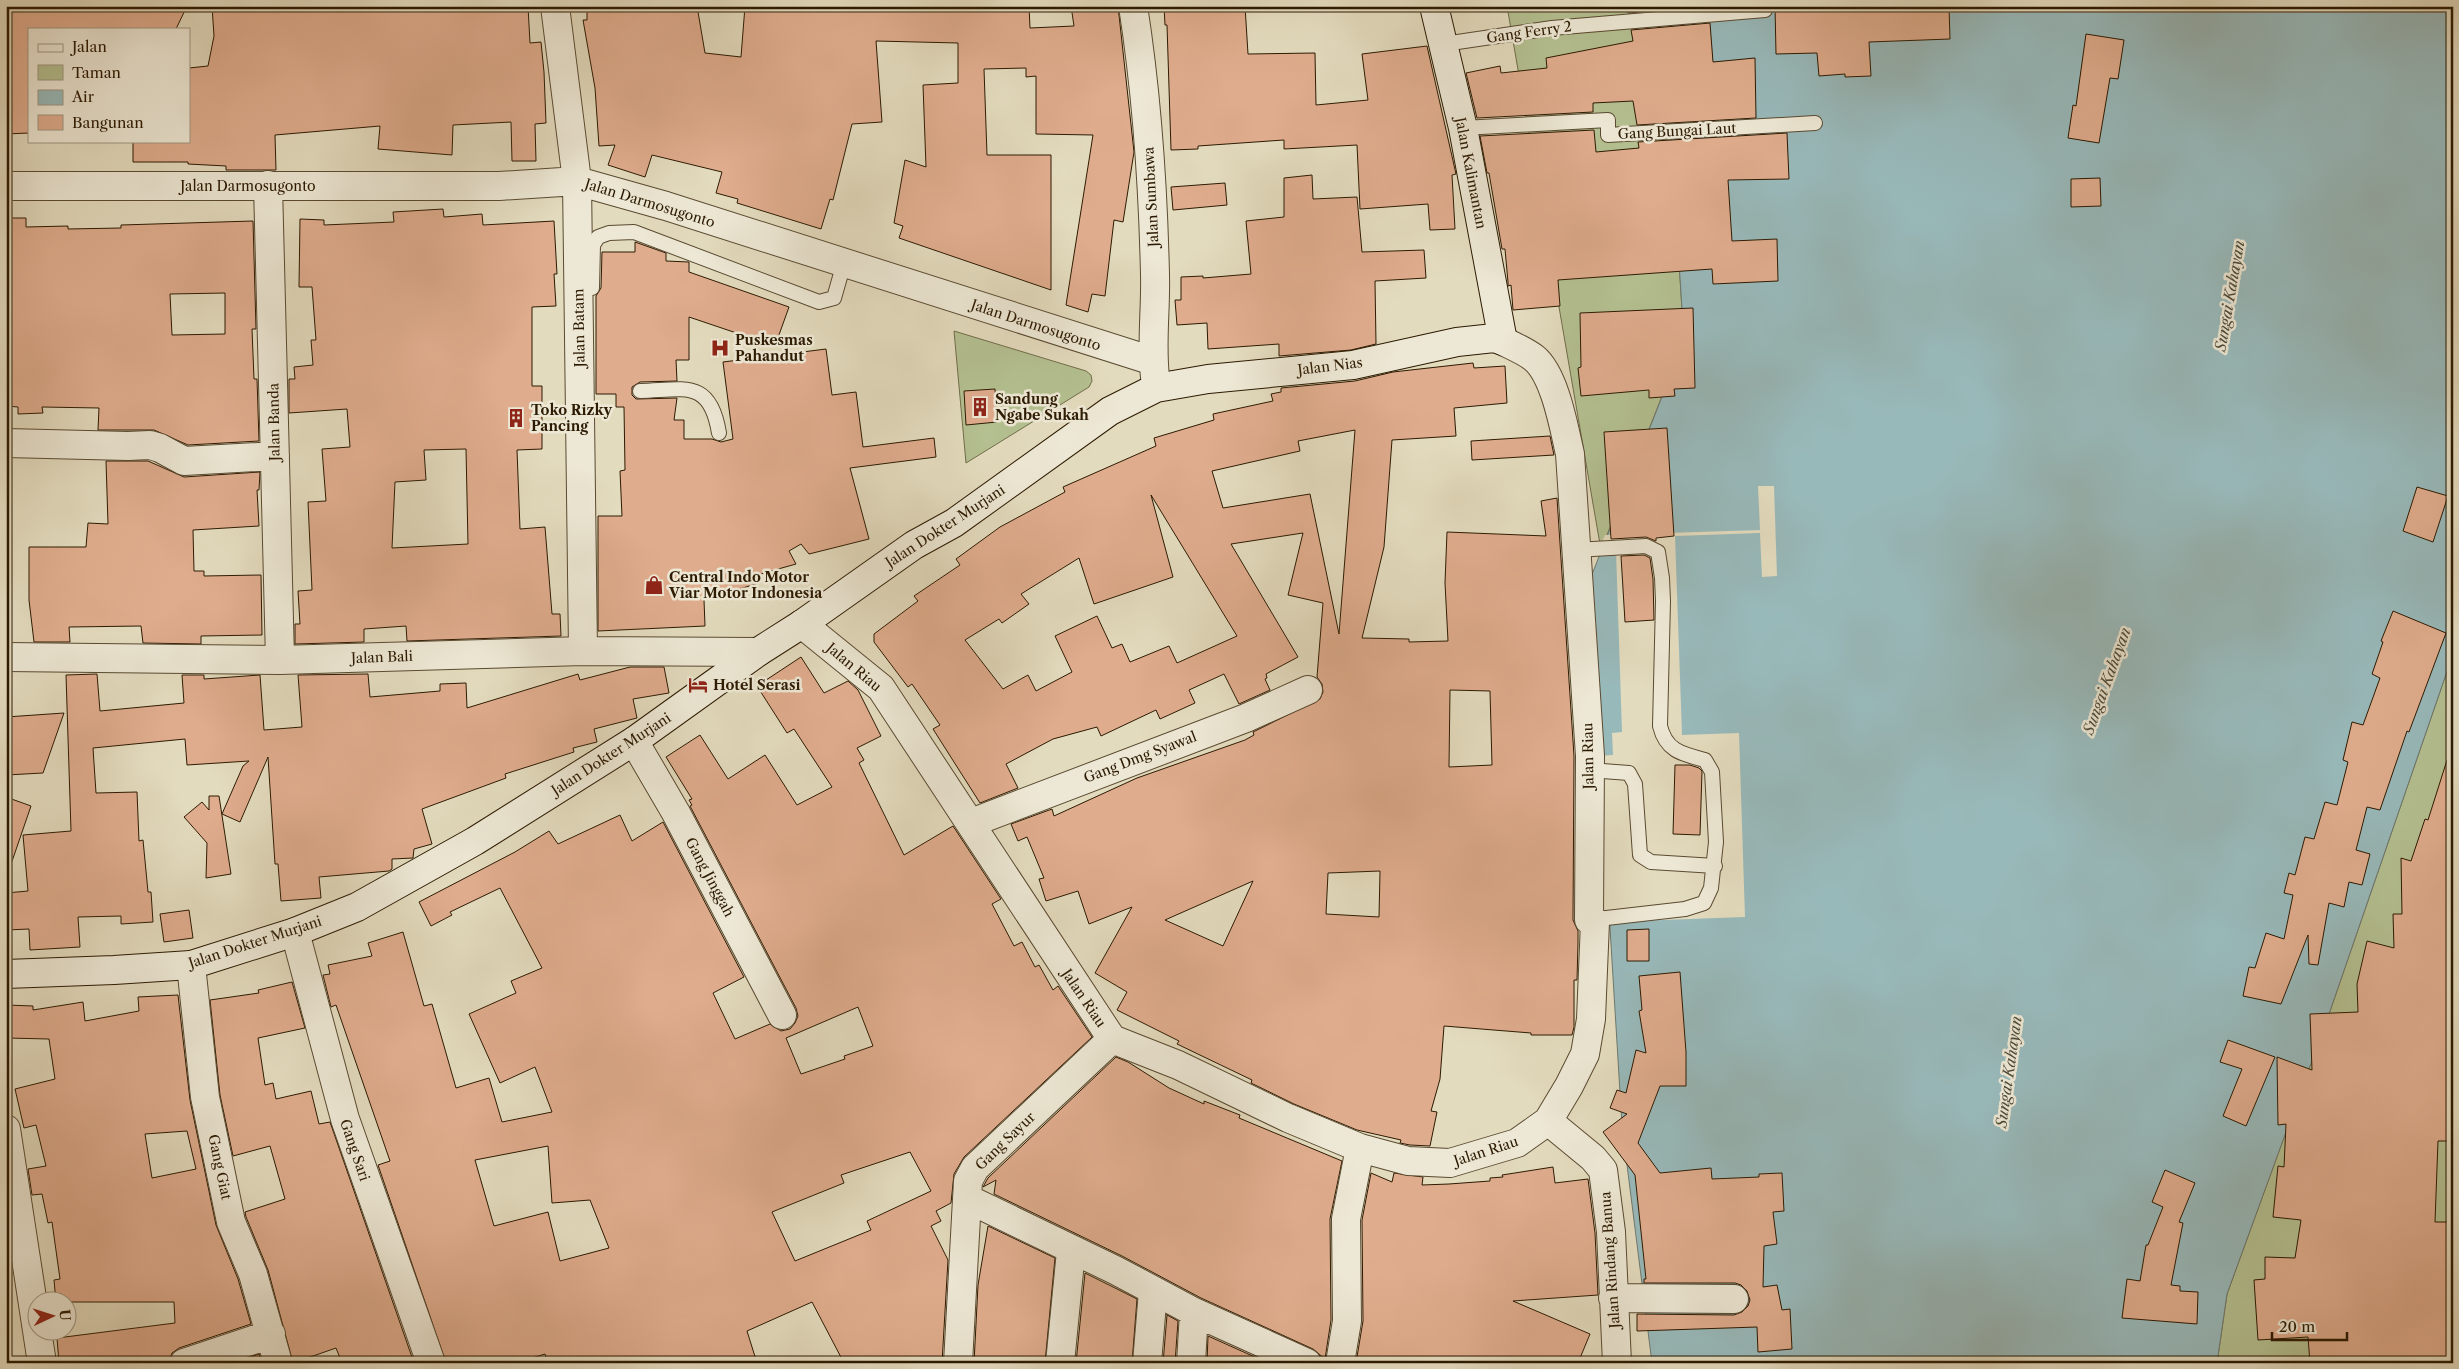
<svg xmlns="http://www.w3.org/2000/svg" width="2459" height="1369" viewBox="0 0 2459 1369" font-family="'Libre Caslon Text',serif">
<rect width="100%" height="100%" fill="#e3dbbe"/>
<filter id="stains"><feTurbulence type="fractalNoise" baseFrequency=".004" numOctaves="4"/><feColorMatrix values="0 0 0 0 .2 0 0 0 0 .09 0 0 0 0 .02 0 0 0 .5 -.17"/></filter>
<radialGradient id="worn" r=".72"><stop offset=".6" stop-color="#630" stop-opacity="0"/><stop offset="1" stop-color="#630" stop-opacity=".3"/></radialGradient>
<!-- green -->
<path fill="#b4c091" stroke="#706d4a" d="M1507,6H1667L1666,56L1684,341L1601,550Z
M954,331L1086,371L1091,375L1092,381L1089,387L966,463Z
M2453,654V1363H2217L2227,1294L2329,1014Z"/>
<!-- water -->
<path fill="#98b9ba" stroke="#6d7970" d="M1667,6H2453V654L2329,1014L2227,1294L2217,1363H1652L1622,1125L1589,582L1684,341L1666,56Z"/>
<!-- pier -->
<path fill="#e3dbbe" d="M1758,486H1774L1777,576L1762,577L1760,533L1675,536L1682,735L1739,733L1745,917L1607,922L1597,756L1613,755L1612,733L1622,732L1616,551L1598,552L1605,535L1760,530Z"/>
<!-- building -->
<path fill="#dfac8d" stroke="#2c1a02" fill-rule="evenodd" d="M6,6H187L176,29H29V133L6,134Z
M212,6H456V10L528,6L530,43L541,42L544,72L546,123L535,124L536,161H512L511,122L453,125L452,155L378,149L380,126L275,135L276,170H226V166L188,164V162H133V142H189V68L208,66L214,36Z
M587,6H697L705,53L741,57L745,6H1029L1030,28L1074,26L1071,6H1118L1134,152L1123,222L1114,220L1105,296L1092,294L1088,312L1066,305L1093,135L1036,134V76L1026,77V68L984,69L987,155H1051V290L899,238L903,226L894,223L905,160L926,167L923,85L958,83V43L876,41L882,122L852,124L833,200L830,199L821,229L737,203L738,199L716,193L722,172L652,155L645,177L608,165L615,145L599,146L595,88L583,20H587Z
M1164,6H1245L1248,54L1315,53L1316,105L1368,100L1362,54L1427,46L1456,174L1452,175L1455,229L1430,230L1428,204L1360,209L1357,145L1284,149V140L1198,146V149L1171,150L1167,25H1165Z
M1627,6H1705L1628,13Z
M1775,6H1949L1950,39L1869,42L1871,76L1845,77V74L1819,76L1817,53L1776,54Z
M1710,23L1713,62L1755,58L1756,118L1637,125L1633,101L1593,103V112L1477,118L1466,73L1500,66L1501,73L1547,68L1546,58L1633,41L1631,30Z
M2086,34L2124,40L2118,79L2110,78L2099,143L2068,138L2073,105L2076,106Z
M1594,130L1596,152L1639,148L1638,142L1787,133L1789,179L1728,180L1732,241L1777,239L1778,281L1713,284L1712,269L1558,280L1560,306L1513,310L1511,285L1508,286V282L1505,249H1502L1489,173H1487L1480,136Z
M1312,175L1313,199L1357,197L1362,252L1424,250L1426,278L1375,281L1376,344L1351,350L1279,356V344L1208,349L1207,323L1177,325L1175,300H1181V277L1203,276V278L1251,274L1246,221L1284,217V178Z
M2100,178L2101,206L2071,207V179Z
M1225,183L1227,205L1173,210L1171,187Z
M443,209L444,217L482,214L483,225L554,221L557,274H554L556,306L532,307V386H542V449L517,450L520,529L545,527L552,614H560L561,636L407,641L406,626L364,629V642L295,644V624H300L298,591L312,590L308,502L326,501L322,449L350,447L347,409L289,413V379H295L294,367L313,365L311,340H316L312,287H299L300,219L324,220V225L394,222L393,212ZM466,449L468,544L392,548L395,482L426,480L424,450Z
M6,218H26V227L68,226V229L121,228V225L253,221L256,329H252L254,379H257L259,441L188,445L154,430H98L99,408L42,407L43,413L18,414V407L6,406ZM225,293V334L172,335L170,294Z
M635,242L666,253V261L689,262V272L789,307L775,346L689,317V360H676L677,381L640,382L632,387V395L636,399L677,398L674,420H684V439H712L721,442L733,439L723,362L826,349L832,395L856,392L863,447L934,438L936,457L850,468L869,539L809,554L801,544L789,551L796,564L757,575L759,583L704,600L705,626L598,631V516H622L620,471L625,470L624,407H616V394H596V296L601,288L602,252H635Z
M1693,308L1695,388L1674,389L1675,396L1649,398V390L1581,396L1578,368L1581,367L1580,313Z
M1473,363L1474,368L1505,366L1507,403L1454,408L1456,436L1392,440L1384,547L1362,638L1409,639V642L1448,641L1445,583L1447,532L1546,536L1541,501L1557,498L1574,756L1573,920L1578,931V943L1577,980H1574V1027L1572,1035H1531V1033L1444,1026L1440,1079L1431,1111L1437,1112L1430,1146L1410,1145L1400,1143L1401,1140L1357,1130L1294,1104L1251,1083L1252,1080L1177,1044L1179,1041L1117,1010L1127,992L1095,973L1132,907L1089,924L1078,891L1046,901L1039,879L1044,878L1027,837L1018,841L1011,824L1052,809L1054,816L1137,778L1245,740L1254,735L1253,732L1320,699L1323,692L1322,684L1317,677L1323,603L1288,595L1303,533L1231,544L1298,657L1266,674L1267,678L1265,679L1270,690L1239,704L1224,674L1189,690L1195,703L1160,719L1156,710L1101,736L1097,727L1053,739L1006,764L1018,788L980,803L933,729L940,725L912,684L908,687L874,642V634L918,601L914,596L960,565L956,559L1000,527L1065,492L1063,487L1156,446L1154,438L1214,420L1213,414L1273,401L1271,394L1281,392V388L1355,381L1393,372ZM1355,430L1339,634L1310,494L1223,508L1212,471L1300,451L1298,441ZM1151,495L1237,636L1177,663L1169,646L1130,662L1122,644L1112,648L1097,616L1055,636L1072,672L1036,691L1028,675L1003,689L965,640L999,619L1002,623L1029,604L1021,594L1079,558L1094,604L1173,577ZM1450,690L1490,691L1492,765L1449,767ZM1380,871L1379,917L1326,914L1328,873ZM1253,881L1223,946L1165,920Z
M995,389L997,422L966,425L964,391Z
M1667,428L1674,536L1656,538V541L1646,537L1611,539L1604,432Z
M1550,436L1554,455L1472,460L1471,441Z
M106,461H148L184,477L260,472L259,490H257L259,526L193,530L194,571H204V576L261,575L262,635L201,636V644L143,643L141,626L69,627L70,642H34L29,600V547H86L88,523L108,524Z
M2417,487L2448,496L2433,542L2403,531Z
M1644,555L1650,558L1653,579L1654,620L1625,622L1621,556Z
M2393,611L2446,633L2409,732L2407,731L2380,810L2367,807L2356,850L2370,854L2362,885L2349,882L2344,907L2329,903L2318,965L2309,964L2308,935L2281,1004L2243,996L2249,967L2255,968L2266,933L2284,939L2293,895L2284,893L2289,873L2295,875L2305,837L2314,839L2325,802L2337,805L2348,762L2343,760L2352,722L2363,725L2380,678L2372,674L2383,642L2381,641Z
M801,657L824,693L848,681L858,690L881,736L857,748L864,760L859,763L904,855L953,826L1001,899L992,904L1014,946L1022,942L1035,967L1039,965L1053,990L1058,986L1092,1037L964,1157L954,1174L951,1203L936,1211L941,1221L931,1226L948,1260L942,1363H844L812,1302L747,1331L757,1363H548L545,1354L516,1363H446L378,1165L390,1161L336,1005L331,1007L323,975L330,974L328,965L372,956L368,943L403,932L424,1006L432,1004L456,1088L489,1078L502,1122L552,1112L535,1067L500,1083L469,1014L516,993L511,981L542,968L500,888L450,912L452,915L431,926L419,902L515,852L549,831L558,844L620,815L632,841L663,822L744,977L713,993L735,1039L770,1024L781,1031L790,1029L795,1023L798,1016L796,1008L690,806L692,805L689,800L692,799L666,757L700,735L728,779L765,755L797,805L832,787L794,729L787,733L757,686ZM858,1007L873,1046L844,1056L845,1059L801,1074L786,1038ZM548,1146L552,1203L590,1200L609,1248L560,1261L548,1212L494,1226L475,1160ZM910,1152L931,1191L867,1221L871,1230L795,1261L772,1212L844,1183L841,1175Z
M630,667H664L669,693L633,699L637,718L594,729L597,742L573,748L574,752L505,774L506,778L422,809L432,844L414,849L413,858L392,859V869L389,871L319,877L321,898L281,901L278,864H275L268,757L240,822L222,814L243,766L249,761L187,765L185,739L93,748L96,793L137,792L139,841L143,840L148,892H151L153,922L121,924V916L78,917L80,947L30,950L29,929L6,930V893L28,891L23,835L71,831L66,675L97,674L100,711L184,703L182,675H204V679L260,675L264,730L302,727L298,675L368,674L370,697L440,691V684L466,683L467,708L578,674L580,680Z
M64,713L43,773L6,775V717Z
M2448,757L2453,758L2452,1141H2438L2435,1222H2453V1362L2310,1363L2308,1337L2258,1340L2254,1280L2265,1279V1257L2295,1258L2301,1220L2273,1217L2278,1166L2284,1167L2286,1124L2278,1125L2277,1057L2312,1070L2310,1014L2358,1012L2357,984L2367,941L2394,948L2393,914H2402L2401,858L2411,861L2425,819L2428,820Z
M1675,765H1690L1699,768L1702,771L1700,835L1673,834Z
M209,796H219L231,874L206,878L207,843L184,817L202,802L209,810Z
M6,797L31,806L9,870L6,869Z
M189,910L193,938L164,942L160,914Z
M1649,929V961H1627V930Z
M1680,972L1686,1052V1086H1660L1638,1143L1660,1173L1711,1168L1712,1179L1759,1177V1174L1782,1173L1784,1211L1773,1212L1777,1244L1764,1246L1763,1287L1777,1285L1782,1310L1790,1309L1792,1349L1758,1352L1757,1327L1637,1331V1314L1734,1315L1742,1312L1748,1306L1750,1300L1747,1291L1741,1285L1735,1283H1644V1279H1646L1635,1175L1603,1132L1627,1114L1610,1108L1617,1090L1626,1093L1636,1050L1646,1053L1639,1011L1642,1010L1639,976Z
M292,982L305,1028L258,1038L265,1085L273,1083L276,1099L311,1091L319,1124L330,1122L414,1363H342L336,1348L293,1363L268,1270L246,1217L245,1212L285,1199L270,1146L233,1156L220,1095L210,1000L259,993L258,990Z
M178,995L190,1100L216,1225L238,1279L251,1324L179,1348L172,1353L169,1363H59L57,1338L175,1323L174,1302H56L54,1280L60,1279L52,1222L48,1223L42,1194L32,1195L28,1169L46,1166L36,1125L24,1128L15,1089L55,1079L49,1039L6,1038V1005L33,1006V1010L83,1002L85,1021L139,1011L138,997ZM187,1131L196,1169L152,1178L145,1134Z
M2228,1040L2275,1057L2246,1126L2223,1116L2242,1069L2220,1062Z
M1116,1057L1128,1062L1169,1088L1204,1104V1101L1240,1115L1239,1118L1342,1161L1330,1219L1331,1320L1325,1359L1313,1349L1201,1298L1122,1256L994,1194L996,1180L983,1187L988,1178Z
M1553,1167L1555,1183L1588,1179L1595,1233L1598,1295L1513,1301L1590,1334L1578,1363H1356L1363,1321L1362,1220L1371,1173L1392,1182L1394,1173L1423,1177L1422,1185L1449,1184L1490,1181V1178L1503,1177L1502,1175Z
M2165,1170L2195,1183L2179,1222L2183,1223L2171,1285L2180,1286V1291L2198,1292L2197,1324L2122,1318L2127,1279L2140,1281L2146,1245H2148L2163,1207L2152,1202Z
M988,1226L1055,1258L1045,1363H974L978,1285Z
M1085,1273L1137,1299L1132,1363H1076Z
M1167,1315L1178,1321L1175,1363H1163Z
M1208,1336L1266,1362V1363H1207Z
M259,1354L262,1363H234Z"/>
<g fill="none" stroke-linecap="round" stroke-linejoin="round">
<!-- lane casing -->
<g stroke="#5a4a31" stroke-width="16">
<path id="lane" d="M1444,44L1552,28L1765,10
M1463,128L1608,120V135L1815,123
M592,288L593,245L598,237L609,233L634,232L819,302L834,298L844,263
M640,391C684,390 710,378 719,433
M1575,550L1646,546L1658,552L1662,578L1663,601L1660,726C1666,751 1682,754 1705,760L1712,772L1716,842L1711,888L1704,903L1685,909L1589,920
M1589,770L1629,773L1635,784L1640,855L1651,862L1715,866"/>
</g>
<!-- street casing -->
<g stroke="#5a4a31" stroke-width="30">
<path id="street" d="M555,6L577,181L583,651
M1133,6C1147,95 1153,185 1155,275C1156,309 1151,343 1155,377
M268,185L280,660
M6,186H499L577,181L666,206L1153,361
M6,443L128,446L150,445L160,448L184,461L275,456
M802,624L881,688L1112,1039L1178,1065L1288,1118L1360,1148L1408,1161L1450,1163L1517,1143L1548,1121L1569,1086L1585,1054L1591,1019L1595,922L1589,920L1590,756L1570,454C1564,428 1555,375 1534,358C1525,351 1513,346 1503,341
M6,657L280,660L583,651L758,652
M634,741L676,813L782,1015
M971,823L1246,718L1308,690
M295,932L345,1119L431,1363
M191,965L205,1097L231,1222L253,1274L278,1363
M1548,1121L1593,1158L1603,1170L1611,1232L1617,1363
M6,1129L42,1363
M968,1199L1115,1270L1194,1312L1307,1363
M1613,1298L1734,1299
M184,1363L271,1334
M958,1363L968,1181L975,1168L1112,1039
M1060,1363L1071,1251
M1147,1363L1153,1291
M1191,1363L1194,1312
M1340,1363L1347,1321L1346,1219L1360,1148"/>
</g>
<!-- secondary casing -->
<g stroke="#2c1a02" stroke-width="30">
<path id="secondary" d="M6,974L114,970L191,965L295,932L357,907L475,841L634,741L758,652L802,624L914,545L954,523L1110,411L1156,388L1208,379L1353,365L1457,342L1494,338L1503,341L1463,128L1434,6"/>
</g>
<!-- lane -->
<use href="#lane" stroke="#ede8d5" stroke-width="14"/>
<!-- street -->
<use href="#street" stroke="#ede8d5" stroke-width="28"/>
<!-- secondary -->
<use href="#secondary" stroke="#ede8d5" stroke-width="28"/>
</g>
<!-- icons -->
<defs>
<g id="hospital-bare" transform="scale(1.5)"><path d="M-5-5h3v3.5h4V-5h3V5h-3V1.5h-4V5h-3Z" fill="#8f2418" stroke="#ede8d5" stroke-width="2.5" paint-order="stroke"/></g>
<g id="building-bare" transform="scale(1.5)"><path d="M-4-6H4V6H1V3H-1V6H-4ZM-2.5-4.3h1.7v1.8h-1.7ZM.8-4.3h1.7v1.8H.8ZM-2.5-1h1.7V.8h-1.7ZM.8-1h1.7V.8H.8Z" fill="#8f2418" stroke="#ede8d5" stroke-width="2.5" paint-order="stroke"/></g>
<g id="shop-bare" transform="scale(1.5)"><path d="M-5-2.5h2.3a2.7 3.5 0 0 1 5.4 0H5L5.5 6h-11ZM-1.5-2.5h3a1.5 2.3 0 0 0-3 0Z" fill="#8f2418" stroke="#ede8d5" stroke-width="2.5" paint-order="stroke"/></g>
<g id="hotel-bare" transform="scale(1.5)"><path d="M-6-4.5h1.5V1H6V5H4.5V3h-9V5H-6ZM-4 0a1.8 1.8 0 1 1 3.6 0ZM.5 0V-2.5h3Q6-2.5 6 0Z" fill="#8f2418" stroke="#ede8d5" stroke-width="2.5" paint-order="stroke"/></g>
</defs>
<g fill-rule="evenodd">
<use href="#hospital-bare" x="720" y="348"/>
<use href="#building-bare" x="980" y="407"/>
<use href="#building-bare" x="516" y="418"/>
<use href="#shop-bare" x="654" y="585"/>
<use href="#hotel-bare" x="698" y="685"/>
</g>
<g text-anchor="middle" stroke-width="5" stroke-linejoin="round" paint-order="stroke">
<!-- street labels -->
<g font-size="14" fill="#2c1a02" stroke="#ede8d5">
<text transform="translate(1529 32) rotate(-8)" y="5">Gang Ferry 2</text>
<text transform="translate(1677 131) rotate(-3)" y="5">Gang Bungai Laut</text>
<text transform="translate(1471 173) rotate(79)" y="5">Jalan Kalimantan</text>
<text x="248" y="191">Jalan Darmosugonto</text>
<text transform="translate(1151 197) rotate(-93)" y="5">Jalan Sumbawa</text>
<text transform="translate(650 203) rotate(17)" y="5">Jalan Darmosugonto</text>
<text transform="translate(1036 325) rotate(18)" y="5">Jalan Darmosugonto</text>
<text transform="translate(579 328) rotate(-91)" y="5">Jalan Batam</text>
<text transform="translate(1330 366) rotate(-7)" y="5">Jalan Nias</text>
<text transform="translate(274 422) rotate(-91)" y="5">Jalan Banda</text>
<text transform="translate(945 526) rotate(-33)" y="5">Jalan Dokter Murjani</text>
<text transform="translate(382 657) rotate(-2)" y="5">Jalan Bali</text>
<text transform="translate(854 667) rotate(40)" y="5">Jalan Riau</text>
<text transform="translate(611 754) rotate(-33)" y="5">Jalan Dokter Murjani</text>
<text transform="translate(1588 756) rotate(-91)" y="5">Jalan Riau</text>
<text transform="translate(1140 757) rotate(-21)" y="5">Gang Dmg Syawal</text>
<text transform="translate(710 877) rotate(62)" y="5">Gang Jinggah</text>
<text transform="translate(255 942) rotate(-18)" y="5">Jalan Dokter Murjani</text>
<text transform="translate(1084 998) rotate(56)" y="5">Jalan Riau</text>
<text transform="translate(1005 1141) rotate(-44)" y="5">Gang Sayur</text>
<text transform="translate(355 1150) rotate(71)" y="5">Gang Sari</text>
<text transform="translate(1486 1151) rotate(-18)" y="5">Jalan Riau</text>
<text transform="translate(220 1167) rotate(78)" y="5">Gang Giat</text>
<text transform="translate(1610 1260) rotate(-94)" y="5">Jalan Rindang Banua</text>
</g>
<!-- poi labels -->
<g font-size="14" font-weight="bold" fill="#2c1a02" stroke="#ede8d5" text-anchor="start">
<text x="735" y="345">Puskesmas<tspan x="735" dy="16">Pahandut</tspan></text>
<text x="995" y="404">Sandung<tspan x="995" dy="16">Ngabe Sukah</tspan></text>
<text x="531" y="415">Toko Rizky<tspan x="531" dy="16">Pancing</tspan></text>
<text x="669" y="582">Central Indo Motor<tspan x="669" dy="16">Viar Motor Indonesia</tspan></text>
<text x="713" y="690">Hotel Serasi</text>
</g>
<!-- water labels -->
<g font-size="15" font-style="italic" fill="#4c4a39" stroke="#ede8d5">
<text transform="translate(2230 296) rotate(-80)" y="5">Sungai Kahayan</text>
<text transform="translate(2107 681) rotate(-70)" y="5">Sungai Kahayan</text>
<text transform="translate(2009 1072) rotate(-82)" y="5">Sungai Kahayan</text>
</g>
</g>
<!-- margin -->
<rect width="2459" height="1369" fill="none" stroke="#e3dbbe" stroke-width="25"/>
<rect x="8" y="8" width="2444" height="1354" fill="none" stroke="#2c1a02" stroke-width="2.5"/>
<rect x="12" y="12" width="2434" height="1344" fill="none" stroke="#2c1a02"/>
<!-- legend -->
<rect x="28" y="28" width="162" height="115" fill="#ede8d5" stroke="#a09681"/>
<rect x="38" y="44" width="25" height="8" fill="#ede8d5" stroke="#a09681"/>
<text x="72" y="52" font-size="15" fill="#2c1a02">Jalan</text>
<rect x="38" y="65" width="25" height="15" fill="#b4c091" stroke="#a09681"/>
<text x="72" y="78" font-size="15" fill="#2c1a02">Taman</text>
<rect x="38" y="90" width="25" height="15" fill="#98b9ba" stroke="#a09681"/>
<text x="72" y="102" font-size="15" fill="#2c1a02">Air</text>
<rect x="38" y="115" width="25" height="15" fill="#dfac8d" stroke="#a09681"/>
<text x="72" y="128" font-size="15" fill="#2c1a02">Bangunan</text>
<!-- north arrow -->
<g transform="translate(52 1316) rotate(86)"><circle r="24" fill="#ede8d5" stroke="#a09681"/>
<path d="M0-4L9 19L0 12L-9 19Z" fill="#8f2418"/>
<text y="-8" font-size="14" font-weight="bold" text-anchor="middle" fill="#2c1a02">U</text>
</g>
<!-- scale -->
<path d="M2272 1332v8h75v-8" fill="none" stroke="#2c1a02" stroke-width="2.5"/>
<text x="2279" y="1332" font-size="15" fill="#2c1a02" stroke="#ede8d5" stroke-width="4" paint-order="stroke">20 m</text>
<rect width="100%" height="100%" filter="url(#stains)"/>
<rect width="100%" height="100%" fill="url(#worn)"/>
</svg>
